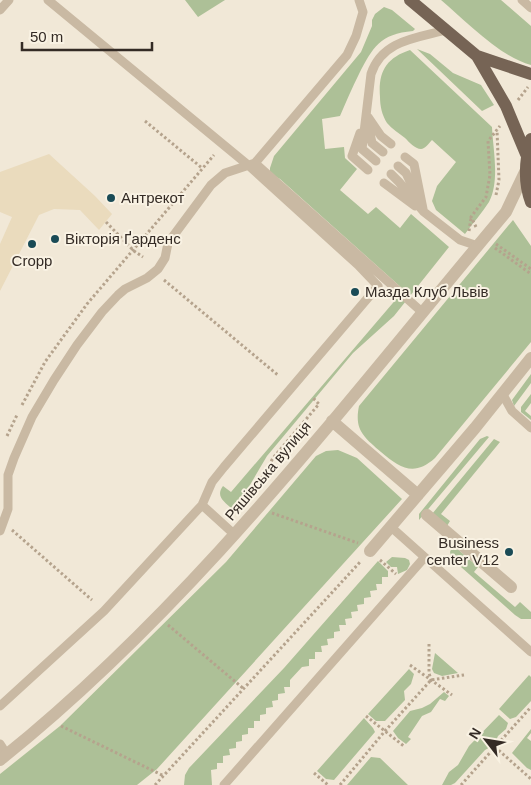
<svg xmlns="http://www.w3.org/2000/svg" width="531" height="785" viewBox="0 0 531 785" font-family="Arial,sans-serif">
<rect width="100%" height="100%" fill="#f1e8d7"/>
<!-- green -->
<path fill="#adc097" d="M185,0H225L198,17Z
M441,0H501L531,26V65C500,57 466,21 441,0Z
M384,7L392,10L415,29L413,31C380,34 373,47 359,74C352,88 346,102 340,116L322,119L325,149L344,147L345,158L357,169L340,190L368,214L376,207L400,228L411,214L449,247L394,316L353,353L267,456L244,495L232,509C225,502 215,497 223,486L231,492L404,290L280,179L270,174V168L274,156L361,52L372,26V20L375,14Z
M417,49L430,54L453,73L481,85L494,105L482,111Z
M410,50L492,127C493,150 500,181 489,202C482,213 472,224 465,234L436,210L432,201L437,186L456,162L432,140C429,143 425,149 421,149C415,149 409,142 405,138C399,133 392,129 387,123C382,115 380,106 380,97C378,72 386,58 410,50Z
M513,220L531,246V342L435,458C414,477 400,468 381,452C364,437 354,430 359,406Z
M531,374V383L514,406L512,400Z
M531,394V403L525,411L531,416V420L521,412V407Z
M487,436L489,437L419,520V514L480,439Z
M494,439L500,442L441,514L450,521L447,526L432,514Z
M338,450L357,458L402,499L157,769L137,785H0V774L60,726L226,562L316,456L326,451Z
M453,545L478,567L474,572L515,607L520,602L531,612V619H521L515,615L452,559L450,552Z
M392,557L405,558L409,560L410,564L407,570L398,574L397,567H391L386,562Z
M378,561L388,571V577H382V584H376L377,590L370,591L371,597L364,598V604L357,605L358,611L351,612L352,618L345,619L346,625H339L340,631L334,632V638L327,639L328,645L321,646L322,652H315V659H309V666L302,667L290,680V687H284L285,693L278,694V700L272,701L273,707L266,708V714L260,715V721H254V728H248V734L242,735V741L236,742V748L229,749L230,755L223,756V763H217V769L211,770L212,785H184L185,775L189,768L284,668Z
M435,653L458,673L442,676L434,673L432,669Z
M409,669L414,674L411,684L404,691L405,700L385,721H376L368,714Z
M529,675L531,677V701L516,717L510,719L499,709Z
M444,692L449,696L445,701L440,699L431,712L422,716L408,737L411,739L406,744L398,738L393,731L410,711L422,708L430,704Z
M499,715L508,723L506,729L498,736L494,745L485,750L455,783L451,785H442L449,772L458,765L469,746Z
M364,718L373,728L375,732L334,780L326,779L317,771Z
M531,729V733L527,738L531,741V770L527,768L512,753Z
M371,757L380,758L408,785H347Z"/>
<!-- plaza -->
<path fill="#eadbbd" d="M49,154L95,196L112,214L99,230L80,210L54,209L39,215L0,291V244L12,217L0,212V172Z"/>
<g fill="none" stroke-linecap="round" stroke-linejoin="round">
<!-- path -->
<path stroke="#b5a38d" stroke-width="3" stroke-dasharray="2.5 2.5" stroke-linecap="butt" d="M518,100L528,87
M145,121L202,168
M496,195L499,180L497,130
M106,222L134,251L143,257
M476,227L471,217L486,197L490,175L488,141L500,126
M469,231L471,218
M496,244L531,269
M495,248L531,274
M164,280L279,376
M22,405L45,362L87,304L214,155
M7,436L17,415
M259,483L273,458L319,404L312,397
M272,513L358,543
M12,530L92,600
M380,560L396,574
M168,625L244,689
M429,644V673L431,680
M410,665L452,695
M366,716L405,747
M61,726L164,776
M495,747L531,779
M314,773L328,785
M155,785L361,561
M340,785L385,731L431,680L464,675
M461,785L531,707"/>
<!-- service -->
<path stroke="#c9b9a3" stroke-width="9" d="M522,0L531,8
M0,10L9,0
M368,117L381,136L391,144
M368,124L372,143L383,152
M360,133L352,156L368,170
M405,157L414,164L423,209
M376,161L362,149L371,74C382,40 417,38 446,30
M255,163L422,312
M398,166L406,173L417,196
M391,174L399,182L424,212L460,240L478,246
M384,183L415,206
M502,393L512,411L531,428
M202,505L235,535
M391,527L531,652
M0,531L8,509V475L14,458L32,417L54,380L77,345L102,312L118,295L125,289L147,278L158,269L165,258L168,243L211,185L225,173L255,163L347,55L356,36L363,12L359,0
M0,706L104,611L202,505L212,482L224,467L378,286L358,265L248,165L48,0
M0,744L7,755
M224,785L424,558"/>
<!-- pedestrian -->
<path stroke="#c9b9a3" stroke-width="12" d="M427,515L511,587"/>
<!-- minor -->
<path stroke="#c9b9a3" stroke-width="12" d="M332,421L418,495
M370,551L475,428L531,358
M0,760C195,604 346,402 506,212L525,172"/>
<!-- primary -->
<path stroke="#766455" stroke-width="12" d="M410,0L477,56L506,106L526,154
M477,56L531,74
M531,139C525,160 523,181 531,202"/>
</g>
<!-- markers -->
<g fill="#1a4b56" stroke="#f9f2e3" stroke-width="2">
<circle cx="111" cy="198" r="5"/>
<circle cx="55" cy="239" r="5"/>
<circle cx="32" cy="244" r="5"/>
<circle cx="355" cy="292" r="5"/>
<circle cx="509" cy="552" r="5"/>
</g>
<g text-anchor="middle" stroke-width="4" stroke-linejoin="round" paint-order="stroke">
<!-- poi labels -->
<g font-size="15" fill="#342b25" stroke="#f9f2e3" text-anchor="start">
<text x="121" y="203">Антрекот</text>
<text x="65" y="244">Вікторія Ґарденс</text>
<text x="32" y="266" text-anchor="middle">Cropp</text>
<text x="365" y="297">Мазда Клуб Львів</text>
<text x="499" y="548" text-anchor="end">Business<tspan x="499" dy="17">center V12</tspan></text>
</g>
<!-- street labels -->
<g font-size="15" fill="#342b25" stroke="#f9f2e3">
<text transform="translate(268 471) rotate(-50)" y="5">Ряшівська вулиця</text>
</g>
</g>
<!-- north arrow -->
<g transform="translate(486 740) rotate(301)" stroke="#f9f2e3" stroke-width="4" paint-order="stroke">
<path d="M0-4L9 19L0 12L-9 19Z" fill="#342b25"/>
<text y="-8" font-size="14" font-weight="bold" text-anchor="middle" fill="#342b25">N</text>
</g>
<!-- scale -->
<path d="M22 42v8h130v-8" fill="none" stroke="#342b25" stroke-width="2.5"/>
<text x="30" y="42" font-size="15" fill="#342b25" stroke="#f9f2e3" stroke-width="4" paint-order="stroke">50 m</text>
</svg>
